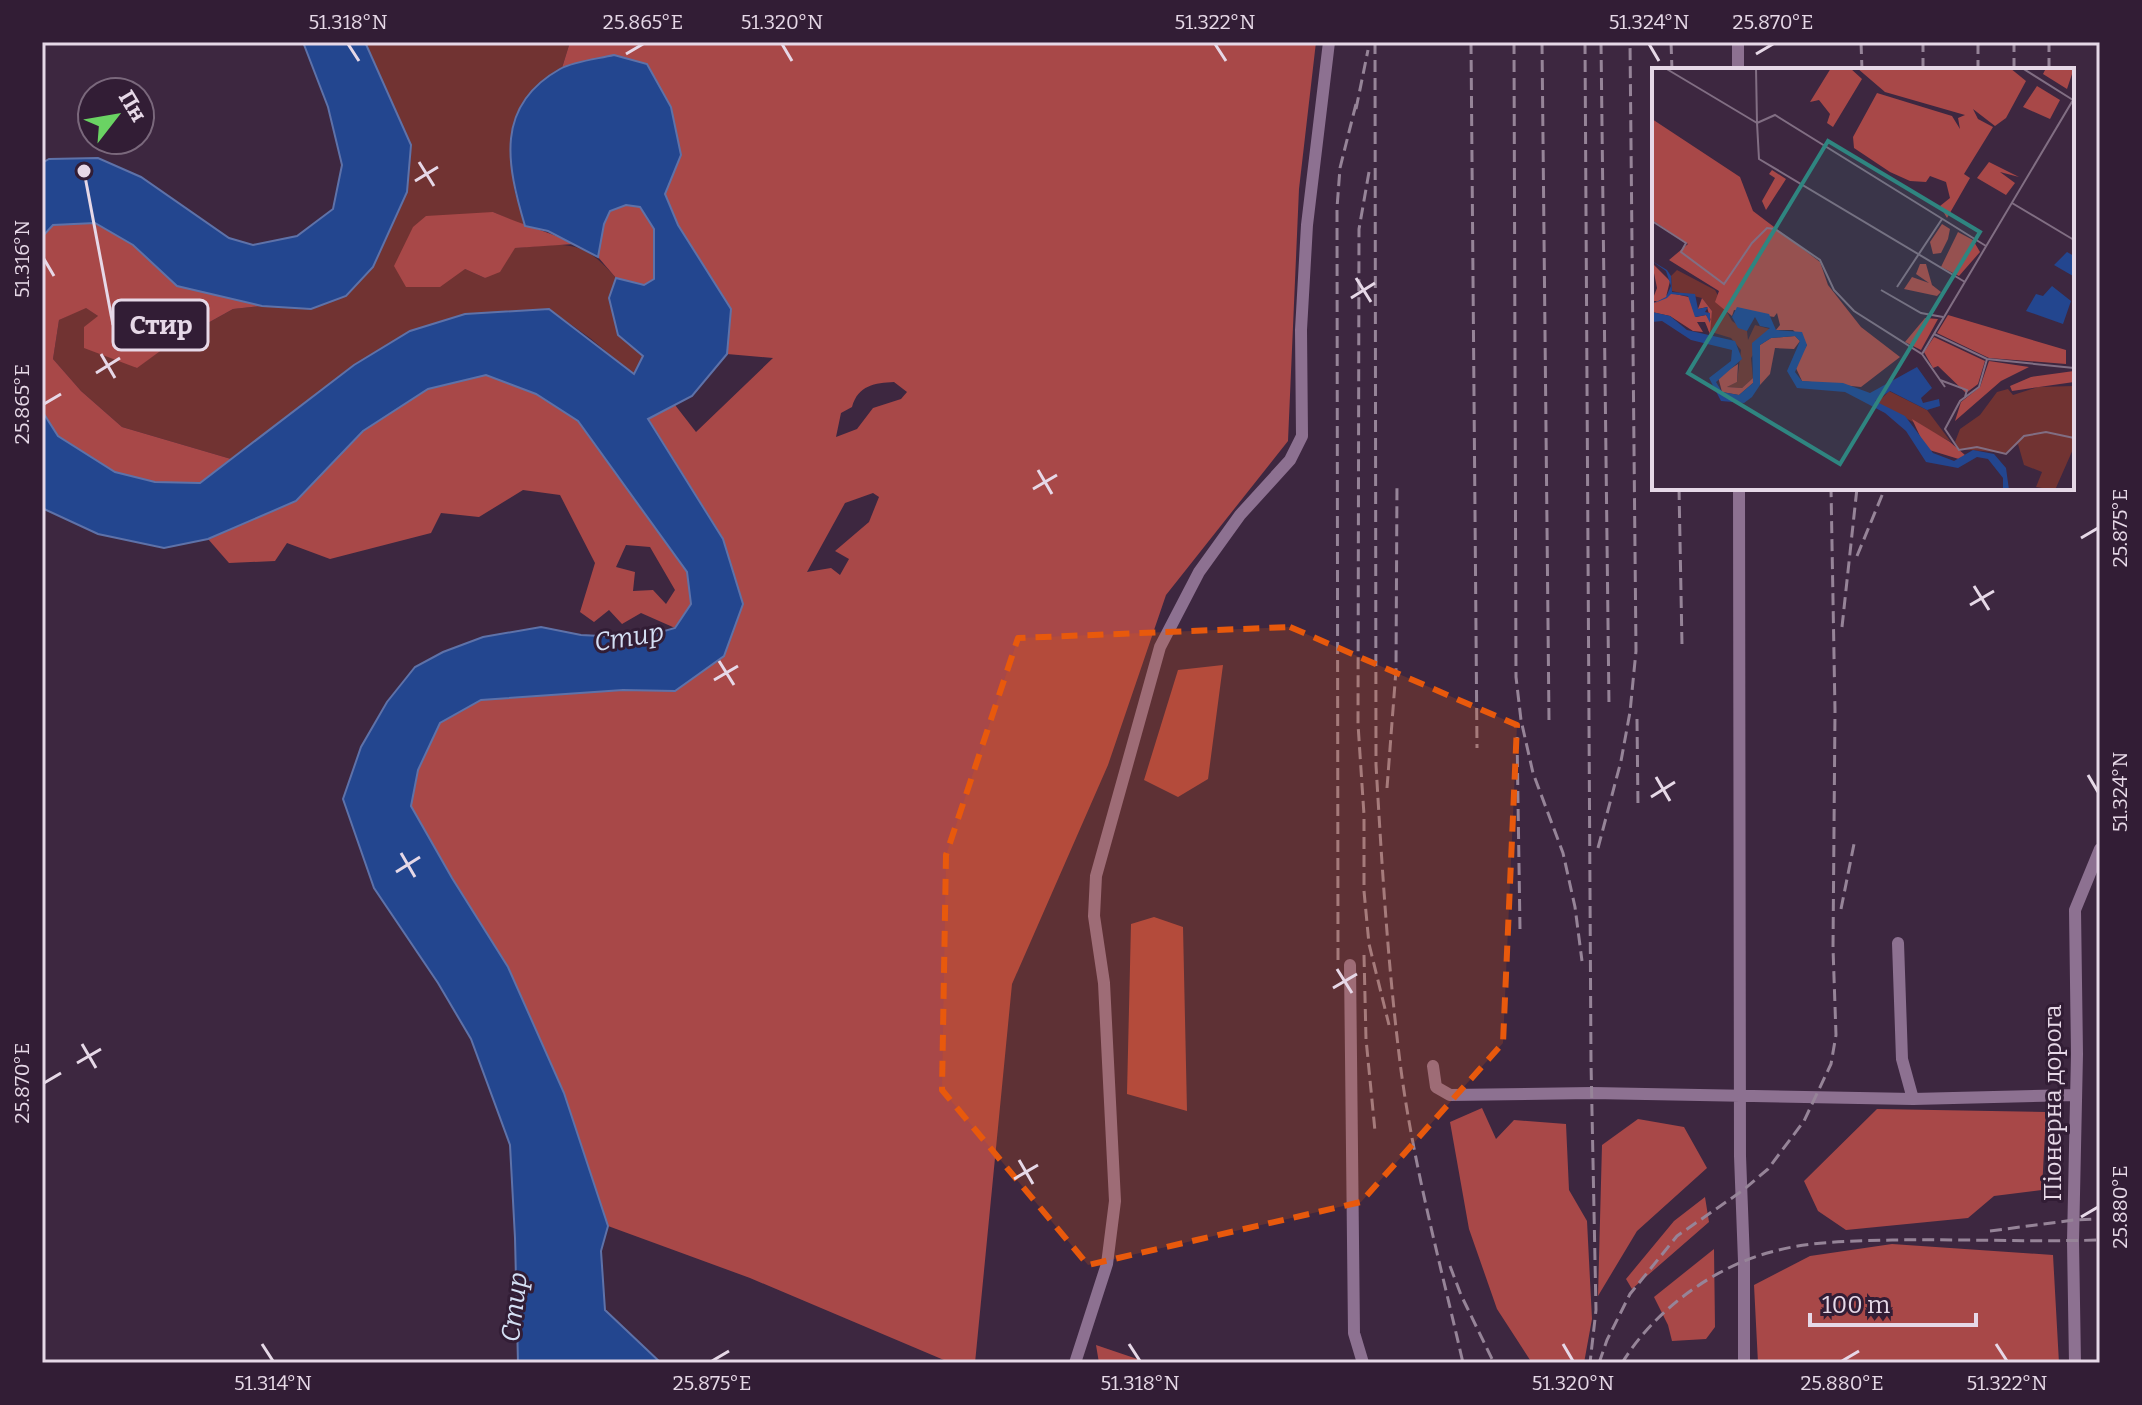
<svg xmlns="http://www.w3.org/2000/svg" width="2142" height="1405" viewBox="0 0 2142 1405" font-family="Bitter,serif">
<rect width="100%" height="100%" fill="#3d2740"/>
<!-- green -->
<path fill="#713332" d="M365,42H570L562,68L533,89L514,189L525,226L493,212L465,269L485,278L514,248C565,245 580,236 616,278L609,298L643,356L633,374L590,338L549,309L465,314L410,331L354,365L231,459L122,427L81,391L53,359L59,320L85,307L98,316L136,368L170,344L233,309L262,306L311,309L373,267L407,192L411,145Z"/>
<!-- forest -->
<path fill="#a84848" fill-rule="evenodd" d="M570,42H1316L1299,189L1288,441L1166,595L1108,765L1012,984L975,1363H951L750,1278L608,1226L564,1093L508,967L452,878L411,806L418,770L440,722L481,700L623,690L675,691L723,538L648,418L675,405L696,432L773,358L727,354L731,309L678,225L665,194L681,154L614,55L562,68ZM894,382L907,392L901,399L873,408L857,429L836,437L841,413L852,407C858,385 875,383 894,382ZM873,493L879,497L869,522L835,551L849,559L840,575L831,568L807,572L845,503Z
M626,205L640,207L654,229V279L645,285L616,278L598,257L604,224L610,211Z
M493,212C520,224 548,231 574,244L515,248L500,272L485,278L465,269L440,287H406L394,266L413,227L426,216Z
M95,223L133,245L177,286L262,306L233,309L170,344L137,368L84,348V327L98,316L86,308L59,320L53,359L81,391L122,427L231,459L200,483L155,482L115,472L58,436L42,411V237L53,225Z
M486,375L536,394L578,421L687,572L691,604L675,628L641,613L622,624L609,610L594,622L580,612L595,563L560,495L523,490L479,517L441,513L431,533L330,559L287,543L275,561L229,563L208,539L296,501L363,431L428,389ZM626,545L650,547L675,590L666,604L653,590L633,591L635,572L616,567Z
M1223,665L1208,779L1178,797L1144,780L1178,670Z
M1154,917L1183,927L1187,1111L1127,1094L1131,924Z
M1482,1108L1496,1139L1514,1120L1566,1124L1569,1190L1587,1221L1592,1319L1584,1363H1532L1497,1309L1469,1229L1450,1122Z
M1877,1109L2046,1112L2042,1190L1994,1196L1968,1218L1846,1230L1818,1211L1804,1181Z
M1638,1119L1684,1127L1707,1168L1637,1231L1598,1296L1602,1145Z
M1705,1197L1709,1222L1632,1289L1626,1279L1674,1221Z
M1892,1244L2053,1255L2059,1363H1758L1754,1285L1810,1256Z
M1714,1249L1715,1327L1706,1339L1672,1341L1668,1325L1654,1297Z
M1096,1345L1149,1363H1099Z"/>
<!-- water -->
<path fill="#23468f" stroke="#5e72a9" stroke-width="2" d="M303,42H365L411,145L407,192L373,267L346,296L311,309L262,306L177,286L133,245L95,223L53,225L42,237V163L49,159L98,158L141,177L229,238L253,245L297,236L333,209L342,165L328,107Z
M614,55L647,64L671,107L681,155L665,194L678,225L731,309L727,354L692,396L648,419L723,539L743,604L724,656L675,691L623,690L481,700L440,723L418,770L411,806L452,878L508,967L564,1093L608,1226L601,1251L605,1310L661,1363H518L515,1238L510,1145L471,1039L438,983L374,888L343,799L361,747L387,702L415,667L443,652L483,637L541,627L581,635L640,638L675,628L691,604L687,572L578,421L536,394L486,375L428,389L363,431L296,501L208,539L164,548L98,534L42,508V411L58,436L115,472L155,482L200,483L354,365L410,331L465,314L549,309L634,374L643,356L618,335L609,298L616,278L644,285L654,279V229L640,207L626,205L610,211L604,224L598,257L548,231L525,226C507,165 494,106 560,69C575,61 597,59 614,55Z"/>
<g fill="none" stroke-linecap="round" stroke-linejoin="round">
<!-- street -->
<path stroke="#8d7191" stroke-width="12" d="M1738,42V70
M1739,488L1740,1156L1744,1261V1363
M1898,943L1902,1059L1913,1099
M1350,965L1354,1333L1363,1363
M1433,1066L1436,1087L1450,1095L1592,1093L1913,1099L2076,1095
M1075,1363L1107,1264L1115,1201L1104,983L1094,916L1096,876L1160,647L1199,572L1240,515L1290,460L1302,436L1301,330L1307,225L1329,42
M2075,1363L2073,1241L2077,1054L2075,910L2100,849"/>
<!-- rail -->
<path stroke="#968498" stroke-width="3" stroke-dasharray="12 6" stroke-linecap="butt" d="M1375,42L1376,765C1382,866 1388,969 1401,1070C1414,1168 1441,1266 1463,1363
M1471,42L1477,748
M1514,42L1516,677L1521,720L1533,773L1563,853L1575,907L1582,961
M1542,42L1549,720
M1585,42L1591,1062L1596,1310L1590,1363
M1601,42L1609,706
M1671,42L1672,70
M1861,42L1862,70
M1978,42V70
M1923,70V42
M2014,70V42
M2049,70V42
M1356,109L1368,50
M1369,172L1359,229L1358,724L1364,815V891L1369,944L1389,1025
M1679,488L1682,645
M1857,556L1885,488
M1842,627L1857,488
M1637,719L1638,807
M1517,737L1520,929
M1387,788L1396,670L1397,483
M1598,848L1621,761L1630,712L1636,651L1630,42
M1841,909L1855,839
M1364,955L1366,1039L1375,1131
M1338,960L1337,208L1340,168L1357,100
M1990,1231L2074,1220L2100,1219
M1450,1266L1461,1295L1494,1363
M1599,1363L1607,1340L1630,1294L1677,1236L1742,1191L1768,1169L1804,1121L1831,1064L1836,1035L1833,948L1835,711L1831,488
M1622,1363C1653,1312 1713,1267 1771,1252C1810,1241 1852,1241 1892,1240C1962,1239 2031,1242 2100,1240"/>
</g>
<!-- marked area -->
<path fill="#e8590c" fill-opacity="0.2" stroke="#e8590c" stroke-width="6" stroke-dasharray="16 10" stroke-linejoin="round" d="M1290,627L1517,725L1503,1043L1361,1202L1088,1265L942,1090L946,855L1018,638Z"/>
<!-- ticks -->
<path fill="none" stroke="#e6d8e7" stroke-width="3" d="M348,44L359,61M782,44L792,61M1215,44L1226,61M1649,44L1659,61M626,54L643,44M1756,54L1773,44M419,162L434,186M415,181L438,167M44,259L54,276M1356,278L1371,302M1351,298L1375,283M101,354L115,378M96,373L120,358M44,404L61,394M1038,470L1052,494M1033,489L1057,475M2081,538L2098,528M1974,586L1989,610M1970,605L1994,591M719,661L734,685M714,680L738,666M2088,775L2098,792M1656,777L1670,801M1651,797L1675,782M401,853L415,877M396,872L420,857M1337,969L1352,993M1333,988L1357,974M82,1044L96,1068M77,1063L101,1049M44,1083L61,1073M1019,1160L1033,1184M1014,1179L1038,1165M2081,1217L2098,1207M262,1344L273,1361M1129,1344L1140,1361M1563,1344L1573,1361M1996,1344L2007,1361M712,1361L729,1351M1842,1361L1859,1351"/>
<g text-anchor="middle" stroke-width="6" stroke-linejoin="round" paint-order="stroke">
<!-- street labels -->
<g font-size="24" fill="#e6d8e7" stroke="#321d35">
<text transform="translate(2053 1103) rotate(-90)" y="8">Піонерна дорога</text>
</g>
<!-- water labels -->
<g font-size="26" font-style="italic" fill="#d4dff4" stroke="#321d35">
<text transform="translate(629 637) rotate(-9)" y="9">Стир</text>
<text transform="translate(514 1307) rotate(-83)" y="9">Стир</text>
</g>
</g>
<!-- overview -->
<g transform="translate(1652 68)">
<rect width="422" height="422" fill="#3d2740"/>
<path d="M25,202L63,222L80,253L95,263L96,272L103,257L118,261L99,290L101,310L90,320L75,319L85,314L89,282L79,270L56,263L60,243L50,230L20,223L19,208ZM422,318V379L403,422L384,419L390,404L372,397L366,376L353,385L307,381L303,374L308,361L328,347L345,324L356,321L361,327L386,319ZM237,323L275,342L299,374L225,335Z" fill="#713332"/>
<path d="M179,0H198L210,11L181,59L175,55L178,46L167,32L158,34ZM205,0H358L374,13L354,50L343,58L321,41L326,51L341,59L312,106L318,110L295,150L288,138L298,130L294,114L278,108L274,114L258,113L238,104L202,80L201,69L225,25L300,48L308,61L306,50L313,47L233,24ZM394,0H422L415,21L391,6ZM385,18L408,32L398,51L371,39ZM0,51L88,109L101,143L168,194L176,217L209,259L248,289L209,319L150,313L143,298L155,277L141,262H124L128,257L125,245L122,249L82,242L80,248L63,234L67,223L17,192L36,176L0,152ZM337,94L367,109L348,104L363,115L354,127L325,110ZM120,102L134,111L114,142L110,133L123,110L117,106ZM290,156L298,161L296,171L289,185L281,186L278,174ZM306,164L321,172L328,184L307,208L289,199ZM0,195L18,213L14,229L5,233H0L5,220ZM268,196H274L280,217L289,224L285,228L252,221L260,209L277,215L264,206ZM19,225L41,230L44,249L54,247L59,253L55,239L46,241L50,230L60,243L58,266L53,254H45L51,264L41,263L18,248L0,244V236ZM296,247L414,282V296L337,290L285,265ZM273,250L286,251L269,282L253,274ZM143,268L148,273L142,281L123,280L118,306L108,317V277L119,270ZM282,269L333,293L326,316L314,325L286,298L281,300L272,284ZM337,293L377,299L349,313L303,353L309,334L328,319ZM86,296L85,314L75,319L90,320L101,310V315L87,327L70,324L66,309ZM422,303V314L360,323L358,318L379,309ZM260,351L298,374L313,387L310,392L274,381Z" fill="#a84848"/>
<path d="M415,184L422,188L421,208L402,197ZM0,193L15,202L19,208L20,224L43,226L46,241L56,239L53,244L58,245V255L54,247L43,249L36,228L19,226L15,230L0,236L14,229L19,218L14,203ZM400,218L419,233L411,256L374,243L384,226L391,228ZM85,239L117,246L124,262L150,264L155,277L143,304L150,313L191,315L218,325L265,299L280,320L269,330L271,335L287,331L288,338L275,342L238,323L223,333L253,348L281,385L302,393L321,382L342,386L354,400L357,422H351V410L336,391L325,389L306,400L274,394L254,363L233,345L193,324L145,320L135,303L148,273L143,268L119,270L108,277V317L100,329L92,335L69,333L57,310L79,293L80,282L39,272L10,253L0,254V244L18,248L35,262L83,273L90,291L64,314L70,324L87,327L101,315L100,275L118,260L108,258L103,249L95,263L86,260L80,249Z" fill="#23468f"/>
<path fill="none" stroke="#816e83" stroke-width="2" d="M13,0L105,55L107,91L313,214M104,0L105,55M105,55L123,47L334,178M360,135L422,172M0,153L34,175L29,184L72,216L100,175L115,160L123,161L168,192L182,222L202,243L270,286L421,32L370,0M245,219L290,151M229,222L269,245L291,249M282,266L335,291L422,300M270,286L293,319M335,291L327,319L308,333L293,361L307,382L325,379L354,386L372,368L394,364L422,370M288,312L315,322L313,329"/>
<path fill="#2f8580" fill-opacity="0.15" stroke="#2f8580" stroke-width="4" d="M176,73L328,164L188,396L36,305Z"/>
<rect width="422" height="422" fill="none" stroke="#e6d8e7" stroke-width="4"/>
</g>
<!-- callouts -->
<path fill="none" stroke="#e6d8e7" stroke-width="3" d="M84 171L113 325"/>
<circle fill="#e6d8e7" stroke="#321d35" stroke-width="3" cx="84" cy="171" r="8"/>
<rect fill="#321d35" stroke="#e6d8e7" stroke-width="3" x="113" y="300" width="95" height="50" rx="8"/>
<g font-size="26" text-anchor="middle" font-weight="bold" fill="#e6d8e7">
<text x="161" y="334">Стир</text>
</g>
<!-- border -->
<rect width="2142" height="1405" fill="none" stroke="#321d35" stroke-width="88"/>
<!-- north arrow -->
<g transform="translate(116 116) rotate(59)"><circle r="38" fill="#321d35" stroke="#7a687c" stroke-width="2"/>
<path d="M0-6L14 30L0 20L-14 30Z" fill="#6ad363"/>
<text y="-12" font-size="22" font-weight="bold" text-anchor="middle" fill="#e6d8e7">Пн</text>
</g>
<!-- scale -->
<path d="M1810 1313v12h166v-12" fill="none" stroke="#e6d8e7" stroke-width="4"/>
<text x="1822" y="1313" font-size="24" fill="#e6d8e7" stroke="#321d35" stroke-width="6" paint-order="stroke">100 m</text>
<rect x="44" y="44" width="2054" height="1317" fill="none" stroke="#e6d8e7" stroke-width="3"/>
<g font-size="20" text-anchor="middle" fill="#e6d8e7">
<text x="348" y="29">51.318°N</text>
<text x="643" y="29">25.865°E</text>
<text x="782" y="29">51.320°N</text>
<text x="1215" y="29">51.322°N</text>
<text x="1649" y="29">51.324°N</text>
<text x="1773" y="29">25.870°E</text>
<text transform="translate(22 259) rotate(-90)" y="7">51.316°N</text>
<text transform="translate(22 404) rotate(-90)" y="7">25.865°E</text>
<text transform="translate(2120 528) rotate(-90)" y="7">25.875°E</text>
<text transform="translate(2120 792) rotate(-90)" y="7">51.324°N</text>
<text transform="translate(22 1083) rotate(-90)" y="7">25.870°E</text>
<text transform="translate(2120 1207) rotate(-90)" y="7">25.880°E</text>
<text x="273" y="1390">51.314°N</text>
<text x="712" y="1390">25.875°E</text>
<text x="1140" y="1390">51.318°N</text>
<text x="1573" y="1390">51.320°N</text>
<text x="1842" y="1390">25.880°E</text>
<text x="2007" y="1390">51.322°N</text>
</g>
</svg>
